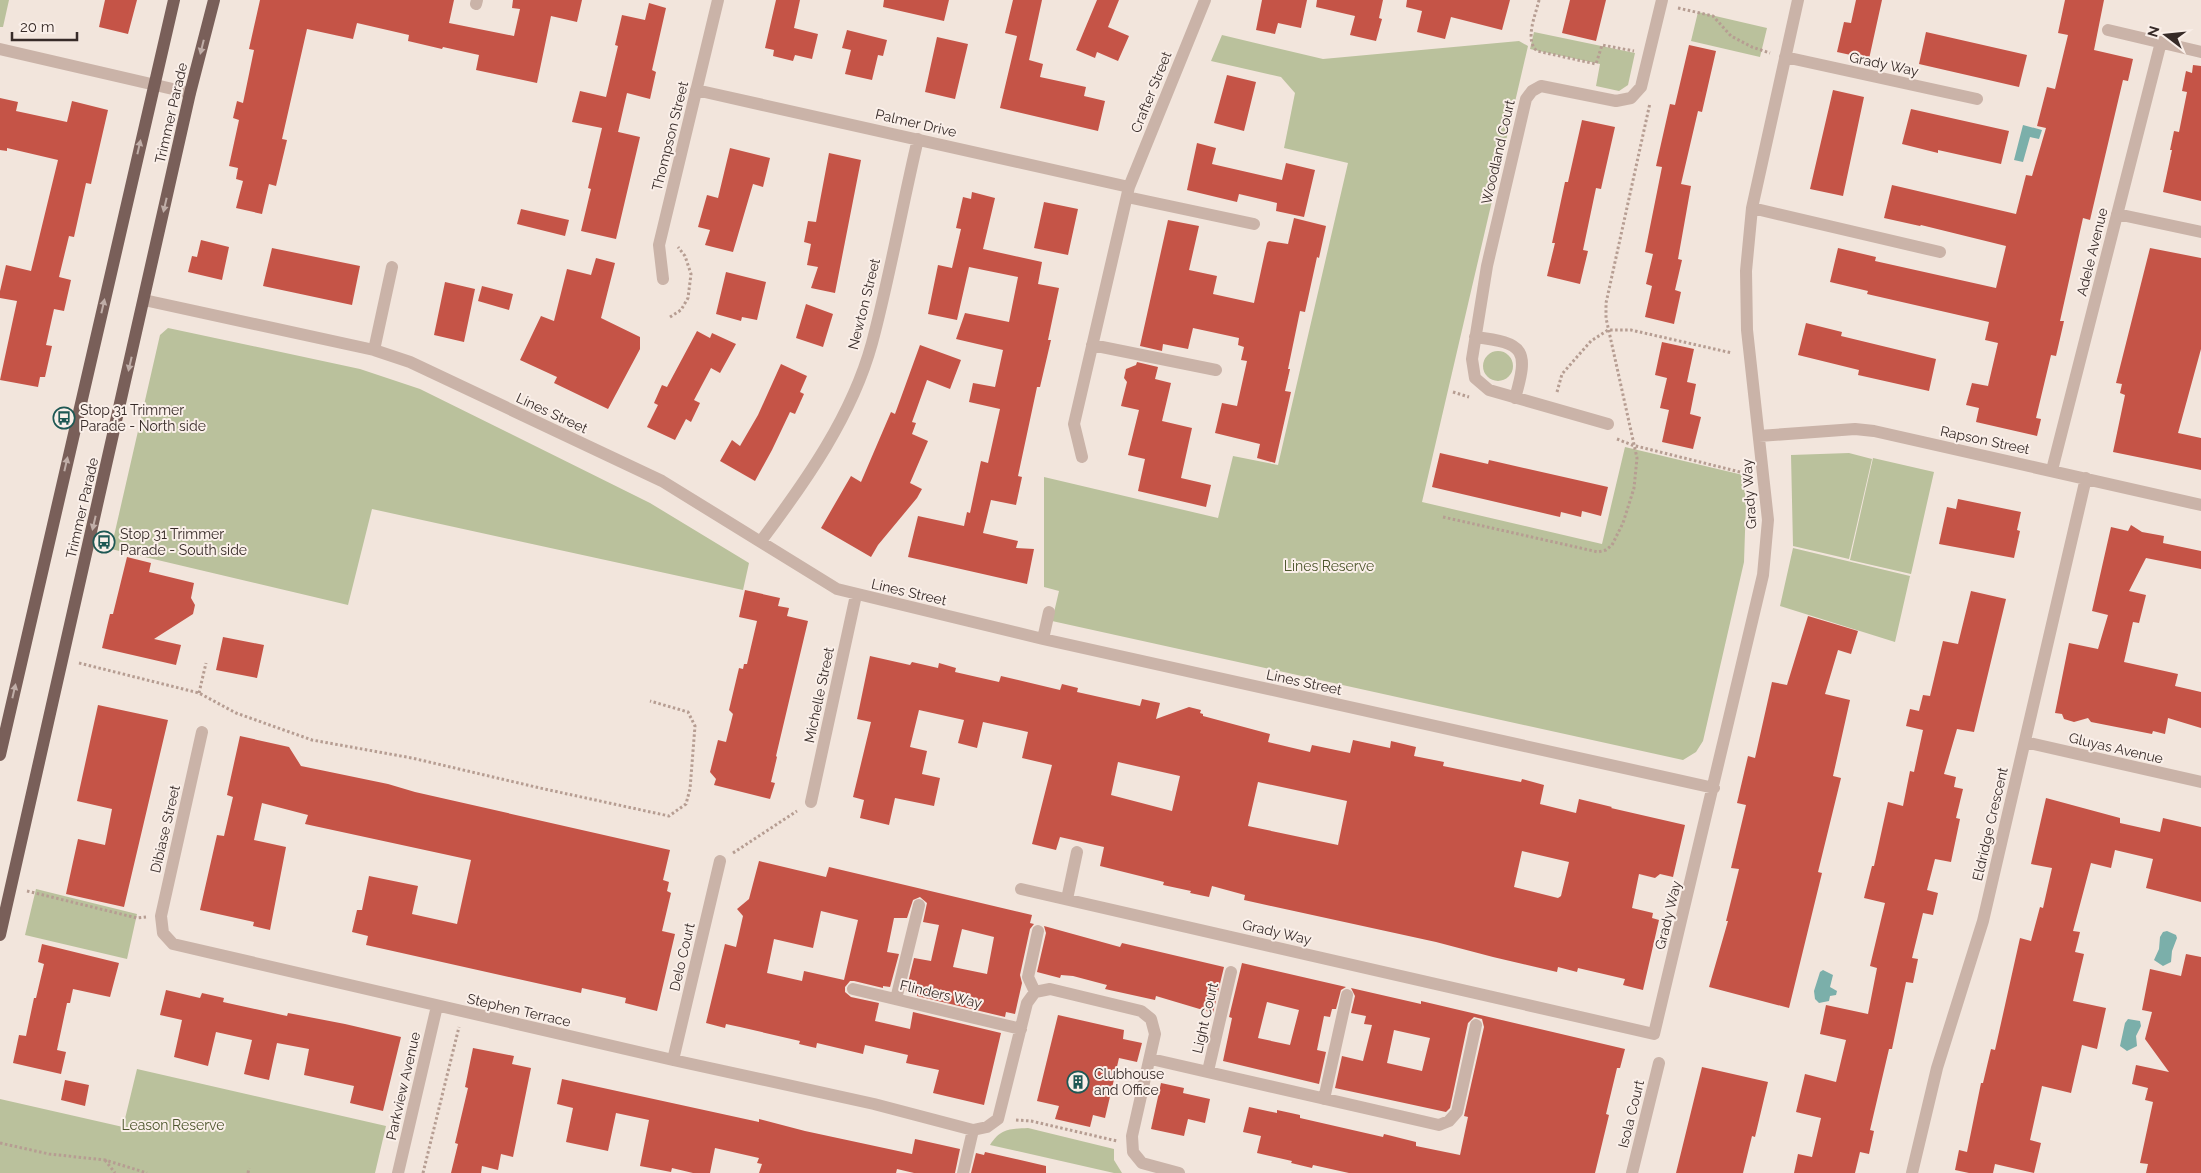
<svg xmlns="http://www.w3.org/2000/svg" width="2201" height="1173" viewBox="0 0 2201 1173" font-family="Raleway,sans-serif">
<rect width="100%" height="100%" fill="#f2e5dc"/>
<!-- green -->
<path fill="#bac19c" d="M0,0H9L3,27H0Z
M1698,12L1767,28L1760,57L1691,41Z
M1534,32L1635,53L1628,85L1619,91L1596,86L1600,64L1530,49Z
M1222,35L1323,59L1519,41L1528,46L1422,502L1602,544L1625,447L1743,475L1746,502L1744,562L1703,741L1696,752L1683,760L1052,621L1059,591L1044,587V477L1218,518L1233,456L1278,465L1348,163L1284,148L1295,93L1281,77L1211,61Z
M168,328L360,369L420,389L650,503L749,563L743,590L372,509L348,605L111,549L160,335Z
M1483 366a15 15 0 1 1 30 0a15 15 0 1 1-30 0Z
M1849,453L1872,459L1849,559L1793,546L1791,455Z
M1873,458L1934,472L1911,574L1850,560Z
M1793,548L1910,576L1895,642L1780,606Z
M36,889L137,914L127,959L25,935Z
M137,1069L386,1126L375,1173H0V1099L123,1127Z
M1028,1128L1114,1149V1160L1122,1173H1114L990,1145C1001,1128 1010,1129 1028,1128Z"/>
<!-- water -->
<path fill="#7bafaa" d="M2023,125L2042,130L2039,139L2030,137L2023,162L2014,160Z
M2167,931L2176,935L2177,938L2172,951L2171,962L2163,966L2154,960L2159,949L2160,937L2163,932Z
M1823,970L1833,975L1830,987L1837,991L1836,995L1830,996L1829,1001L1819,1003L1815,999L1814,991L1820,972Z
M2128,1019L2140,1021L2141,1026L2136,1036L2137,1046L2127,1051L2120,1046L2125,1023Z"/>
<!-- building -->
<path fill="#c55447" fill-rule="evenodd" d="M105,0H137L128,34L99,27Z
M260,0H454L449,23L514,36L520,9L512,8L513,0H582L577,22L551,16L537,83L476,70L479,55L443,47L442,49L408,41L409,35L357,23L353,39L307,29L282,139L287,140L276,186L269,184L262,214L236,208L243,181L236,179L238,168L229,166L239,120L233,118L237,101L243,103L254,50L249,49Z
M776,0H800L794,28L818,34L812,59L795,55L793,61L773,56L774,50L765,48Z
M884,0H949L944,21L883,7Z
M1013,0H1042L1029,60L1043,64L1040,77L1086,87L1084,96L1105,101L1098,131L1000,108L1017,36L1005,33Z
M1097,0H1119L1108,27L1129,36L1118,61L1097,52L1095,58L1076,50Z
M1262,0H1307L1301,28L1278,23L1275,34L1256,30Z
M1317,0H1383L1379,18L1382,19L1376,41L1350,35L1355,16L1316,7Z
M1407,0H1510L1502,30L1451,17L1445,39L1417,32L1422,11L1406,7Z
M1570,0H1606L1596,41L1562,33Z
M1856,0H1882L1869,59L1837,52L1844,22L1851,23Z
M2065,0H2104L2094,50L2133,59L2128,81L2123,80L2090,220L2083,218L2060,321H2064L2056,356L2051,355L2036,418L2041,419L2037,436L1976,422L1979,408L1966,405L1972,383L1988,386L1998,343L1985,340L1989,322L1867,294L1868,291L1830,282L1838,248L1876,257L1875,261L1996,288L2006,246L1921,225L1920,226L1884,218L1892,185L2016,214L2026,175L2032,176L2046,128L2037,126L2047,87L2055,89L2068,35L2058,33Z
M649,3L666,8L652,70L656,72L650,99L627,93L618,132L614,131L640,137L616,239L581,231L591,189L588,188L602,128L572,122L580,91L606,97L618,46L615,45L622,15L645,20Z
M847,30L887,40L883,56L878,55L872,80L845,74L851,50L842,48Z
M1926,32L2027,55L2019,87L1919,64Z
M937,37L968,44L955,99L925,92Z
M1689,45L1716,51L1702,112L1698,111L1681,184L1691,186L1678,259L1682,260L1675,290L1681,292L1674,324L1645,317L1652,286L1646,284L1653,254L1645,252L1662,167L1656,166L1670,104L1675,105Z
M2193,65L2201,66V201L2163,192L2172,150H2170L2174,131L2179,132L2187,92L2182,91L2186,71L2192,73Z
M1227,75L1256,82L1244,131L1214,123Z
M1833,90L1864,97L1843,196L1810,189Z
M0,98L18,102L16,111L67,122L72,101L108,110L91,184L86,183L74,237L69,236L59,277L71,280L64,311L54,309L46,345L52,346L45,377H40L38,387L0,380L17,301L0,298V291L6,265L31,271L58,160L7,148V151L0,150Z
M1911,109L2009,131L2001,164L1938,150V153L1902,144Z
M1582,120L1615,127L1601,189L1596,188L1583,250L1588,251L1580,284L1547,276L1555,243H1552L1565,182H1568Z
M1197,143L1216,148L1212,164L1282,180L1286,163L1315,170L1304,217L1276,211L1277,203L1239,194L1237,202L1187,190Z
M730,148L770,158L763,187L753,184L733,252L705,245L710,230L698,227L707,195L718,198Z
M829,153L861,160L835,293L811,288L818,267L807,265L811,244L804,242L808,221L816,222Z
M972,192L995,198L983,249L1042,262L1038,284L1059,288L1048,340H1051L1040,387H1037L1018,476L1022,477L1016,505L991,500L983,533L1018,541L1016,548L1034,549L1027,584L908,557L918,516L964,526L967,512L970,513L981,461L988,463L1000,409L969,402L973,383L995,387L1003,350L956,339L965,313L1009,322L1018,277L969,267L957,320L928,314L938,265L952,268L961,229L956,228L963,197L971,199Z
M1044,202L1078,209L1068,255L1034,248Z
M521,209L569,220L565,236L517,224Z
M1294,218L1326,226L1319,258L1317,257L1305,312L1300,311L1288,369H1290L1285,391L1291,392L1275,463L1257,458L1260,444L1215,433L1222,403L1237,406L1247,361L1241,360L1244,347L1238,345L1239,338L1193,328L1188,349L1163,344L1162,351L1140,346L1168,220L1199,226L1189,270L1217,276L1213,294L1254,303L1267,243L1269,241L1288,244Z
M201,240L229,247L222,280L188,272L192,256L197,257Z
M272,248L360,266L352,305L263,286Z
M2150,248L2201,258V349L2178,433L2201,438V470L2113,452L2125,395L2120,393L2122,384L2116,383Z
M596,258L615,263L601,318L640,337V349L608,409L554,383L557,377L520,360L541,316L554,321L567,269L591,275Z
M726,272L766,282L757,320L742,317L741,321L716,314Z
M445,282L475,289L464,342L434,335Z
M482,286L513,294L509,310L478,301Z
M806,304L833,314L823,347L796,338Z
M1806,323L1842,332L1841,336L1936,359L1929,391L1858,375L1859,370L1798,355Z
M697,331L710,338L712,333L736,344L720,373L711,368L694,400L700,403L691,422L686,419L675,440L647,427L658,405L654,403L662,385L667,387Z
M1662,342L1694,349L1687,382L1696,384L1690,414L1701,417L1693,449L1662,442L1669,410L1660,408L1667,378L1655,375Z
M920,345L961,360L950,389L927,380L912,422L916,423L912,434L928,441L910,483L922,489L917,498L878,545L871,557L821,528L851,476L861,482L891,412L895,414Z
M1137,362L1158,367L1155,379L1171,383L1162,421L1192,428L1181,478L1211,485L1206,507L1138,491L1145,459L1128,455L1139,410L1121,406L1127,382L1124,378L1126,369L1136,365Z
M781,364L807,376L800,392L804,394L795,414L790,412L772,450L755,481L720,461L732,440L740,446L758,415Z
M1440,453L1488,464L1489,460L1608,487L1601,516L1582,511L1581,517L1561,512L1560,517L1432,487Z
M1958,499L2021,512L2017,530L2020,531L2014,558L1939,544L1947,507L1956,509Z
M2131,525L2142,532L2164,536L2163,543L2201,551V569L2146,558L2129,591L2146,595L2139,623L2133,622L2124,662L2178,674L2175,686L2201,692V728L2168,718L2165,734L2153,731L2152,734L2091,722L2088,718L2074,722L2064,719L2062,714L2055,713L2069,643L2098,649L2108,615L2092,611L2111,527L2128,531Z
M127,557L151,563L149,572L194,583L191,598L195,605L193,614L154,639L181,645L176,665L102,648L110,614H113Z
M745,590L780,598L778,606L789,608L787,616L808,621L776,756L777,757L771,782L775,783L770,799L714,785L716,779L710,772L718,740L726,742L733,714L729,710L739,668L743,669L744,664H747L757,621L739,617Z
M1971,591L2006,599L1974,732L1957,729L1944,774L1956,777L1954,787L1963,789L1956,818L1960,819L1951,862L1935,859L1927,890L1938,893L1933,915L1923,913L1912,958L1918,959L1913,983L1906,982L1892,1049H1889L1870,1130L1874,1131L1869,1154L1860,1152L1855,1173H1794L1798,1154L1812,1157L1821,1118L1796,1112L1805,1074L1836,1082L1846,1040L1820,1034L1826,1005L1868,1014L1877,968L1870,966L1885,903L1864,898L1872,866H1874L1888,802L1903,806L1910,771L1914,772L1923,730L1906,726L1910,709L1919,711L1923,695L1930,696L1943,641L1958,644Z
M1808,616L1858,631L1851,654L1838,650L1825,694L1850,700L1833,776L1841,778L1818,872L1822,873L1789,1008L1709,987L1728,921H1726L1739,869L1731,868L1746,805L1737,803L1748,756L1755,758L1772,682L1787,685Z
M223,637L264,645L257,678L216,670Z
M870,656L910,665L912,662L938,668L939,663L956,668L955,672L999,682L1001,676L1060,690L1062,684L1078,688L1077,692L1140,706L1142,699L1160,703L1156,719L1189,707L1201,710L1200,713L1203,714V716L1270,734L1268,742L1310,752L1312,745L1350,753L1353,740L1390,748L1391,741L1416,747L1414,756L1444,762L1443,766L1521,782L1522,779L1544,785L1540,804L1576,813L1579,799L1612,807L1611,808L1685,825L1673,877L1660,874L1655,878L1639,874L1632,908L1653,913L1652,918L1659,920L1643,990L1623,985L1625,979L1578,968L1577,972L1558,967L1557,972L1493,957L1436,942L1244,900L1245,895L1212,886L1209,897L1190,893L1191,891L1163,885L1164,882L1100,866L1104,847L1060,837L1056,850L1032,844L1052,765L1022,758L1028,732L983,722L977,748L958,743L964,720L919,710L910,747L927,751L922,774L940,778L934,806L895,798L889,825L860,818L864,800L853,797L871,722L857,719ZM1118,762L1180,776L1172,811L1111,795ZM1258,782L1347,801L1338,845L1248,826ZM1522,851L1569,862L1561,896L1558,898L1514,887Z
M98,705L168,720L124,907L66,894L78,839L105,845L112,809L77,801Z
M240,736L289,747L301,766L388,784L415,792L670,850L663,880L669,882L667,891L671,893L662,931L675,934L657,1011L625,1003L626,998L582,988L581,993L366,945L368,936L352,932L357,910H362L369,876L418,886L412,914L457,924L471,860L305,824L308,815L262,803L254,840L286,847L270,930L253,926L254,922L200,910L217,835L224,836L233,797L227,795Z
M2046,798L2120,818V823L2160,832L2163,818L2201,827V902L2146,888L2153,859L2115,850L2111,868L2091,863L2073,931L2080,932L2075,952L2084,954L2073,1001L2106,1008L2097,1049L2082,1045L2071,1093L2042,1086L2030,1140L2041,1143L2034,1173L1995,1164L1993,1173H1969L1955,1170L1959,1150L1967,1152L1981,1083H1983L1991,1049L1995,1050L2020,938L2031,941L2040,907L2043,908L2052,868L2031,864Z
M759,861L826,877L829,867L1032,915L1030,923L1034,924L1030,929L1020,975L1022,983L1015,1014L1006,1012L1005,1017L917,996V993L906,991L914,958L931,961L939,925L923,922L927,903L920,897L913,900L907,918H894L887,952L899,954L890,987L883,986V988L854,981H850L845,987V992L851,997L879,1003L875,1021L910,1029L913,1012L1001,1033L984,1105L933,1093L939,1070L906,1063L908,1055L865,1045L863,1054L817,1043L816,1048L799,1044L800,1041L740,1027L726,1024L725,1028L706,1023L725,944L736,947L743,916L737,909L749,899ZM821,911L858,920L844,980L804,971L802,981L767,973L774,939L813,948ZM962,929L994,937L987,974L953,967Z
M1044,926L1120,947L1122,943L1224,967L1213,1013L1156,996L1155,1000L1105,989L1107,985L1073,976L1061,975L1060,978L1037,972L1046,933Z
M42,944L119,963L110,997L73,989L70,1003H67L57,1050L66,1052L61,1074L13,1063L19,1035L26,1036L34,998H36L44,964L38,962Z
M2186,954L2201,957V1173H2146L2148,1164L2140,1163L2153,1102L2145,1100L2148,1088L2132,1084L2136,1065L2169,1072L2145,1039L2152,1012L2142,1010L2150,969L2181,976Z
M1242,963L1346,987L1341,990L1336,1009H1332L1330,1017L1324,1016L1317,1050L1326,1052L1319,1084L1223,1061L1232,1018L1229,1017ZM1267,1002L1299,1010L1290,1045L1258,1038Z
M1351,988L1421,1004V1001L1625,1049L1620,1068H1617L1606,1114L1609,1115L1595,1173H1349L1313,1165L1312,1168L1291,1163L1292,1161L1257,1153L1261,1136L1243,1132L1249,1107L1277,1113V1110L1300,1115V1118L1383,1137L1384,1134L1416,1142V1146L1460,1155L1468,1117L1464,1116L1484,1027L1482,1019L1474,1017L1468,1023L1450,1108L1446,1112L1335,1088L1342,1056L1363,1061L1372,1025L1364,1024L1366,1016L1351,1013L1355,996ZM1394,1030L1430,1038L1422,1071L1387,1063Z
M166,990L200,998L202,993L224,998L223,1002L287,1016L288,1013L345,1024L401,1037L383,1111L350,1103L354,1086L304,1075L309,1049L277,1043L269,1080L244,1074L252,1040L216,1032L208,1066L174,1057L182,1020L160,1015Z
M1058,1015L1124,1030L1123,1039L1142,1043L1137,1062L1119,1058L1105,1118L1093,1115L1090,1127L1055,1119L1059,1106L1037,1101Z
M473,1048L514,1056L512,1064L531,1068L513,1157L501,1154L498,1170L482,1166L481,1173H451L458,1144L455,1143L468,1088L465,1087Z
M1702,1067L1768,1082L1755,1137L1752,1136L1743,1173H1676Z
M562,1079L759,1122V1119L805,1131L912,1154L915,1139L960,1149L955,1173H914L897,1169L896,1173H759L762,1164L757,1163L759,1158L715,1148L710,1173H693L672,1168L671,1172L640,1166L649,1120L616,1113L608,1151L566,1142L573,1108L557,1104Z
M65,1080L89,1085L85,1106L61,1100Z
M1161,1083L1184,1088L1183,1093L1210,1099L1205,1123L1188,1119L1184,1136L1151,1129Z
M985,1152L1046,1166V1173H971L976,1153L984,1155Z"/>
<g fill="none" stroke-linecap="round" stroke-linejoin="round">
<!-- path -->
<path stroke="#b69d92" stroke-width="3" stroke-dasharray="2.5 2.5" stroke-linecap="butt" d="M1539,0C1536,14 1524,40 1537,51L1596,64L1602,45L1634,51
M1678,8L1713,16L1731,36L1752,47L1770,53
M670,317L681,310L688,298L691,274L685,256L678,247
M1453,392L1469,397
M1557,392L1562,374L1591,341L1608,330H1631L1732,353
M1617,439L1632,445L1744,473
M1443,517L1598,552L1606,550L1612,545L1623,523L1634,488L1637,458L1606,318V303L1650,103
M79,663L199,693L236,713L312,740L412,758L540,788L669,816L686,804L690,789L695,726L688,712L650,701
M199,693L206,663
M733,853L797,811
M27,891L137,918L146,917
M1016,1120L1031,1121L1117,1141
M0,1143L49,1154L105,1160L147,1173
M105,1160L115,1173
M248,1173L249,1168
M423,1173L459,1027"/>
<!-- minor -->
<path stroke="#cab3a8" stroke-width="12" d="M476,4L477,0
M2108,30L2201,52
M0,49L190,93
M1785,57L1977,99
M696,90L1129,187
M1127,197L1254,224
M1752,208L1940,252
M2117,214L2201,232
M663,279L659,245L718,0
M144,300L374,350L410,362L662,481L837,589L1043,639L1714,788
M1475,337C1525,343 1529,350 1515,398
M1092,345L1216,370
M374,350L392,267
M1608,424L1489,390L1475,378L1472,359L1487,266L1526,99L1532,91L1541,86L1616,101L1631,98L1641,87L1662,0
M1759,436L1855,429L1874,431L2201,505
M1082,457L1074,424L1129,187L1205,0
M2052,470L2161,42
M761,541C806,481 852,416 872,343C890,276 902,206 918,139
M1043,639L1049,612
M202,732L161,916L163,933L173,944L673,1060L874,1104L973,1130L987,1127L998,1119L1027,1003L1035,992L1050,989L1141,1011L1151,1019L1155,1034L1132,1136L1133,1152L1142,1163L1179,1173
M2025,742L2201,782
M811,802L856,595
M1021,889L1654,1034L1763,575L1768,520L1747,330L1746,271L1752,208L1798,0
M1067,899L1077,852
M853,989L1021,1029
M1035,992L1028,977L1038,931
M896,999L919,905
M1151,1059L1439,1125L1449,1121L1457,1112L1476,1025
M673,1060L720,861
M1208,1071L1231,972
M1324,1099L1347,995
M398,1173L437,1006
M963,1173L973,1130
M1632,1173L1659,1063
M1912,1173L1937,1068L1983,921L2086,478"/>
<!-- major -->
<path stroke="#795f59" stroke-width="12" d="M0,755L174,0
M0,935L190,93L214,0"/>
</g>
<!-- one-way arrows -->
<defs><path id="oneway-solid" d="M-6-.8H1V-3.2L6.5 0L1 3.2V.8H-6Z" transform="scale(1.25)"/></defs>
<g fill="#c0aea8">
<use href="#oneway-solid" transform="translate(202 47) rotate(104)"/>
<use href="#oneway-solid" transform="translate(139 147) rotate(-77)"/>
<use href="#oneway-solid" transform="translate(165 205) rotate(103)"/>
<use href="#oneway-solid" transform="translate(103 306) rotate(-77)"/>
<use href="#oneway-solid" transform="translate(130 364) rotate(103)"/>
<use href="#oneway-solid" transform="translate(66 464) rotate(-77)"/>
<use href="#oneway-solid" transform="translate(94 523) rotate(103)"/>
<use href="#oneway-solid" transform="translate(14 691) rotate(-77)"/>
</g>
<!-- icons -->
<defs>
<g id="bus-ring" transform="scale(1.125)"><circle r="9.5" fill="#faefe9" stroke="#1e5854" stroke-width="1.5"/><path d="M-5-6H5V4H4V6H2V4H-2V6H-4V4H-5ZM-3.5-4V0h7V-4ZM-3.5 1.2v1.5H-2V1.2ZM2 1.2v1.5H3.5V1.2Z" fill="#1e5854"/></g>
<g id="building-ring" transform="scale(1.125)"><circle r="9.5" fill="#faefe9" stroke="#1e5854" stroke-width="1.5"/><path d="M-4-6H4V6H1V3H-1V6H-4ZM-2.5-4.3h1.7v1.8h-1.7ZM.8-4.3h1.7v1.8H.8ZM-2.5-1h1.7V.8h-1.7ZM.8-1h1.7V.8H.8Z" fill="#1e5854"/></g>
</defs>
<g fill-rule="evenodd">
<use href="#bus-ring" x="64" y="418"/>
<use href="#bus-ring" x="104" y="542"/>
<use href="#building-ring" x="1078" y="1082"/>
</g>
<g text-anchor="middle" stroke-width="4" stroke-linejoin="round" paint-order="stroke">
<!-- street labels -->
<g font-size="14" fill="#372b28" stroke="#faefe9">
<text transform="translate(1884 64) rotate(12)" y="5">Grady Way</text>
<text transform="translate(1151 92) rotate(-68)" y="5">Crafter Street</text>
<text transform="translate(171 113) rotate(-77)" y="5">Trimmer Parade</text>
<text transform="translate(916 123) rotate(13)" y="5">Palmer Drive</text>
<text transform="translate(670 136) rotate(-76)" y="5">Thompson Street</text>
<text transform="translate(1498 152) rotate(-77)" y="5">Woodland Court</text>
<text transform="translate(2092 252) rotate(-76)" y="5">Adele Avenue</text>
<text transform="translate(864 304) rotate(-76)" y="5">Newton Street</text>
<text transform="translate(552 413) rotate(25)" y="5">Lines Street</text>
<text transform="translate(1985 440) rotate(12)" y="5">Rapson Street</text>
<text transform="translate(1749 494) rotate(-94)" y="5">Grady Way</text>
<text transform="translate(82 508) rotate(-77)" y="5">Trimmer Parade</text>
<text transform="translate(909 592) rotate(13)" y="5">Lines Street</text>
<text transform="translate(1304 682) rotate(12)" y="5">Lines Street</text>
<text transform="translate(819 695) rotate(-78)" y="5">Michelle Street</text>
<text transform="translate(2116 748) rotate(13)" y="5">Gluyas Avenue</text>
<text transform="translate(1990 824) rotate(-77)" y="5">Eldridge Crescent</text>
<text transform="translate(165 829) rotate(-77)" y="5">Dibiase Street</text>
<text transform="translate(1668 915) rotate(-76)" y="5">Grady Way</text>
<text transform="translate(1277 932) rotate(13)" y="5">Grady Way</text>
<text transform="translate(682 957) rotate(-77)" y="5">Delo Court</text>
<text transform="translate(941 994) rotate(13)" y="5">Flinders Way</text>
<text transform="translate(519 1010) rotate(13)" y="5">Stephen Terrace</text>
<text transform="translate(1205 1018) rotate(-77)" y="5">Light Court</text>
<text transform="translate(403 1086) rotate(-77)" y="5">Parkview Avenue</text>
<text transform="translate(1631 1114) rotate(-76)" y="5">Isola Court</text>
</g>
<!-- poi labels -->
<g font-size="14" fill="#372b28" stroke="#faefe9" text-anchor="start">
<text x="80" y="415">Stop 31 Trimmer<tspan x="80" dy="16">Parade - North side</tspan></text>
<text x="120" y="539">Stop 31 Trimmer<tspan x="120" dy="16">Parade - South side</tspan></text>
<text x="1094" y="1079">Clubhouse<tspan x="1094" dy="16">and Office</tspan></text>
</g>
<!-- park labels -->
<g font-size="14" fill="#4c552c" stroke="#faefe9">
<text x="1329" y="571">Lines Reserve</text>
<text x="173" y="1130">Leason Reserve</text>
</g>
</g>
<!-- north arrow -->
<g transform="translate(2166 35) rotate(286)" stroke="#faefe9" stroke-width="4" paint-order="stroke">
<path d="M0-4L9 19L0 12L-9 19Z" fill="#372b28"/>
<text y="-8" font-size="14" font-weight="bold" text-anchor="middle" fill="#372b28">N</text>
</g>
<!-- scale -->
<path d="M12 32v8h65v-8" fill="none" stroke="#372b28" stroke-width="2.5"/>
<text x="20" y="32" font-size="15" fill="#372b28" stroke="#faefe9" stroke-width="4" paint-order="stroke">20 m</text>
</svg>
